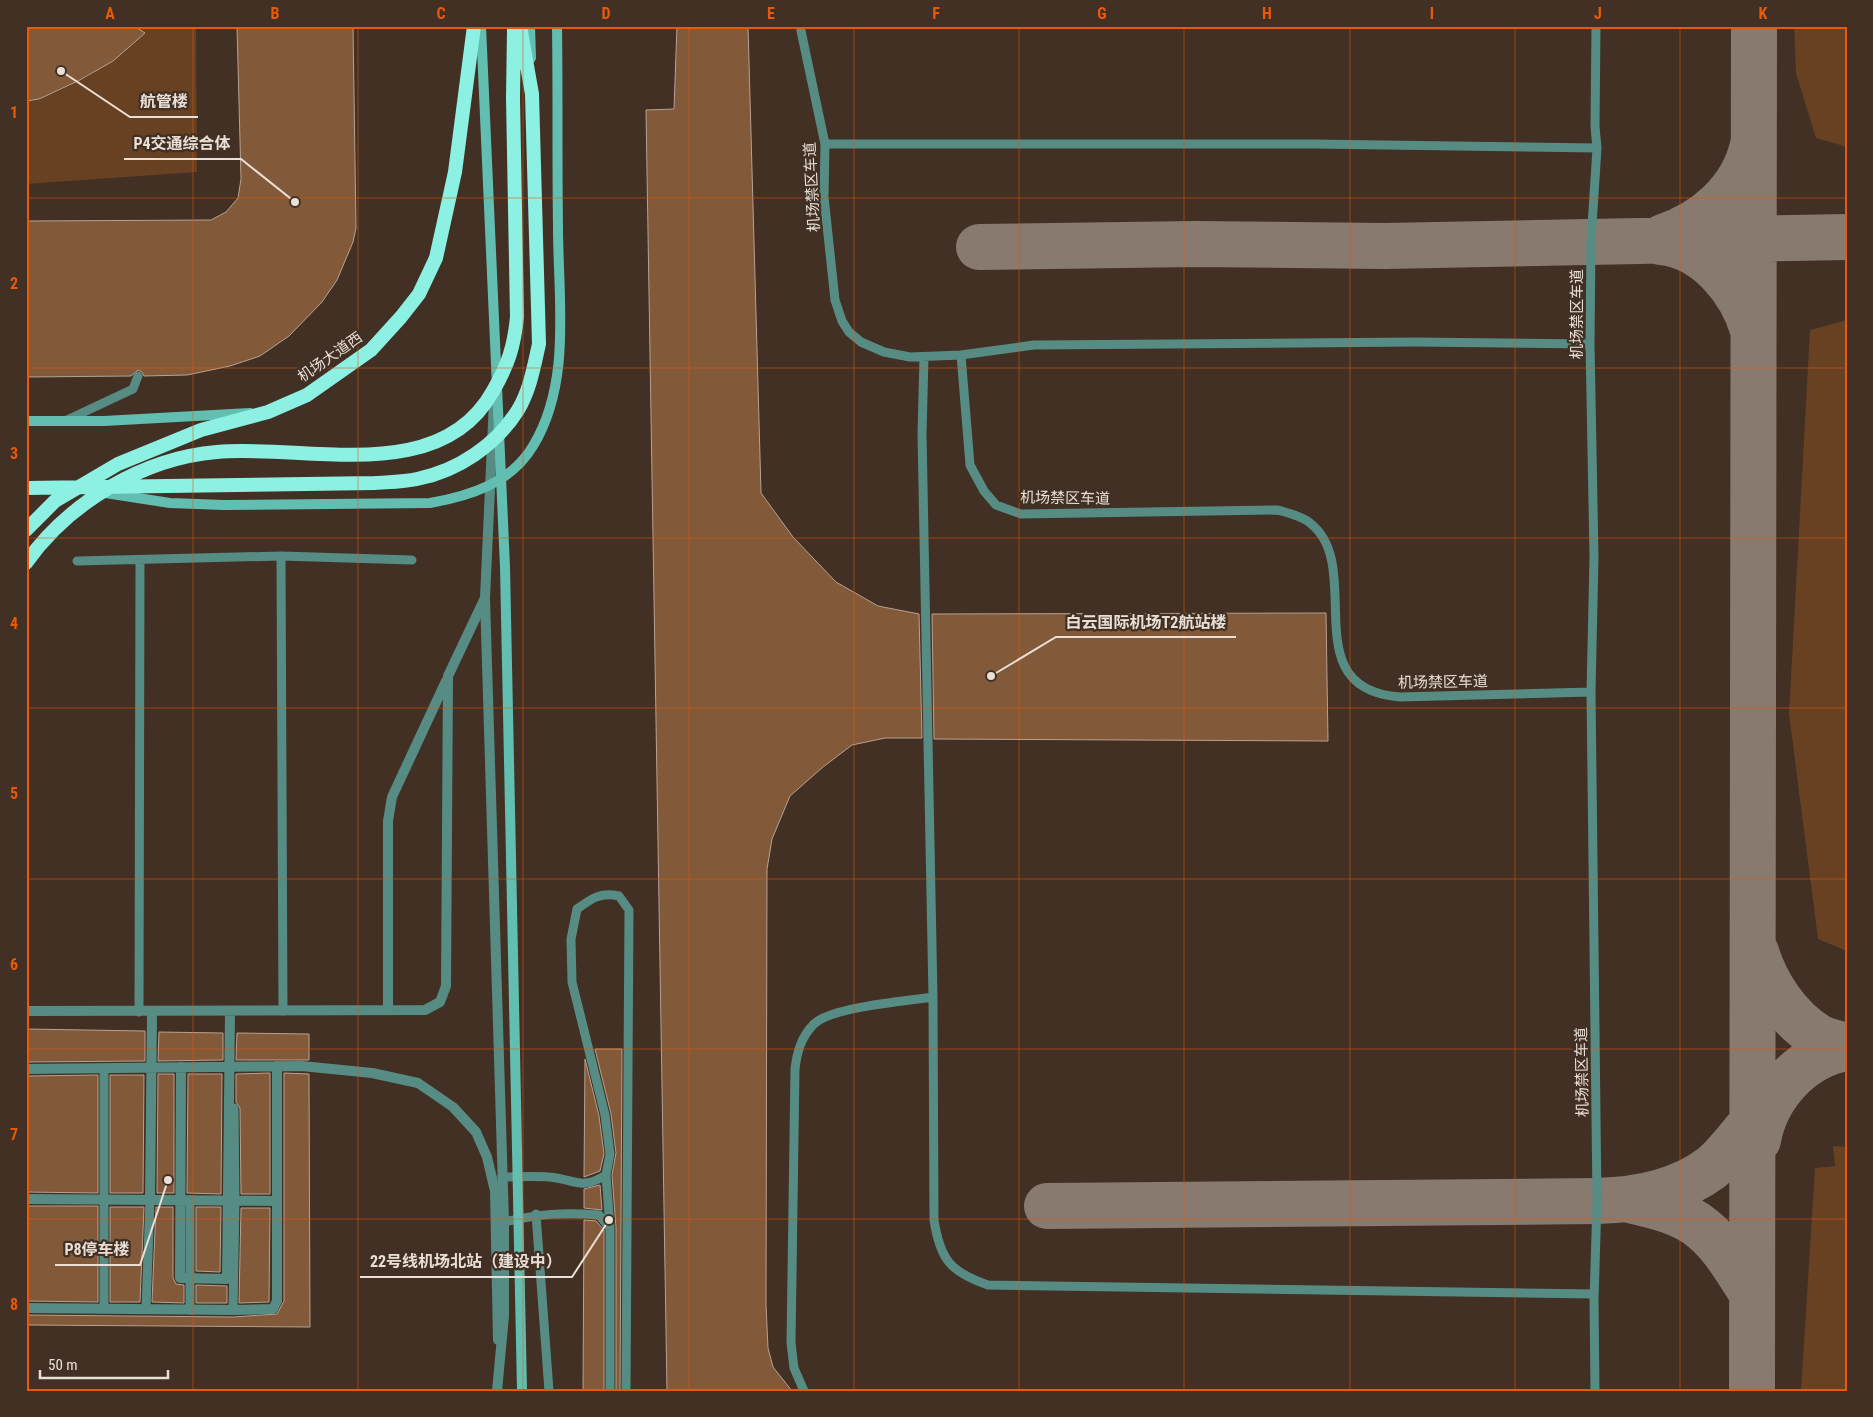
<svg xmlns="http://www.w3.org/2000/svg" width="1873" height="1417" viewBox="0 0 1873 1417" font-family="'Roboto Condensed','Noto Sans SC',sans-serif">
<rect width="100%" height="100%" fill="#413023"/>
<!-- green -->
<path fill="#674122" d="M134,26H196L197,172L26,184V101C72,92 111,63 145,33Z
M1794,26H1847V147L1816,138L1796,73Z
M1847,320V951L1818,939L1789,714L1810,330Z
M1833,1146L1847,1147V1391H1801L1815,1168L1835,1166Z"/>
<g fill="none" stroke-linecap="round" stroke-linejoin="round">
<!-- taxiway -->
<path stroke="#887a6f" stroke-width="46" d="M1663,237C1705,223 1743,191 1753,145
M1661,242C1706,246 1741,289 1753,330
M979,247L1195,244L1385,246L1847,237
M1756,952C1766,985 1788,1018 1817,1036C1825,1041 1837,1043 1847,1046
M1758,1140C1766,1095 1802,1055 1847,1048
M1625,1199C1651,1205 1682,1211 1703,1229C1724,1246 1737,1271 1752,1293
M1047,1206L1597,1201C1636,1200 1679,1192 1711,1168C1727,1156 1747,1127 1762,1111
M1752,1391L1754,26"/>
</g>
<!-- building -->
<path fill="#825939" stroke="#b8a292" d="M26,26H134L145,33L113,61L78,81L39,99L26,101Z
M237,26H353L356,228L353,242L337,280L322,302L289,336L260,356L230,366L187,375L144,376L142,372L138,370L131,376L26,377V221L211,220L226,212L238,198L241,179Z
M677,26H748L761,493L793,537L836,582L878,606L919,614L922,738H885L852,745L823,767L790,796L772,839L767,869L766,1305L768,1348L773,1367L792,1391H667L646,110L674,109Z
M1326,613L1328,741L934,739L932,614Z
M26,1029L145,1031V1061L26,1062Z
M159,1032L223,1033V1060L158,1061Z
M237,1033L309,1034V1060H236Z
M595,1049H622L620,1391H616V1228L612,1175L616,1153L611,1114Z
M585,1059L599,1116L604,1154L600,1171L584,1177Z
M270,1073V1194H241L240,1108L236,1102V1074Z
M284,1073L309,1074L310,1327L26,1325V1315L233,1317L277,1314L284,1301Z
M158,1074H174V1193H157Z
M188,1074H222L221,1194L187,1193Z
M98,1075V1193L26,1192V1076Z
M110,1075H144L143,1193H110Z
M600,1185L602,1210L584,1208V1189Z
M26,1206H98V1302L26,1301Z
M110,1207H144L140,1302H110Z
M156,1207H173V1278L176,1284L184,1285V1303L152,1302Z
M196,1207H221L220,1272L196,1271Z
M241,1208H270L269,1302L239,1303Z
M584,1220L596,1221L604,1230V1391H583Z
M196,1285L227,1286V1303H196Z"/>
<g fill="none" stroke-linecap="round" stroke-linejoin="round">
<!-- service -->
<path stroke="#568c84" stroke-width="9" d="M800,26L825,144L824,197L835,300L842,321L849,332L861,342L884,352L910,357L961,355L970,465L984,491L996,505L1021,514L1278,510C1288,513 1302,516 1310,523C1367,567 1292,689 1400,697L1591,692
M825,144H1314L1597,148
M961,355L1034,345L1416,342L1590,344
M924,357L922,434L933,997L934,1220C940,1259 950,1272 988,1285L1594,1294
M67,420L133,389L138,376
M77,561L281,556
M283,1011L281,556L412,560
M139,1012L140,560
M104,1069V1309
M606,1175L610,1228
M502,1177C517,1177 534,1176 549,1177C575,1179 580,1191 606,1175L610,1154L605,1115L572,982L571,939L577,909C592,898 601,892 619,896L629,910L626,1391
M536,1214L549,1391
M504,1222C539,1214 563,1212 599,1215L610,1228V1391
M146,1309L150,1200
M190,1310V1200
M233,1310L235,1200L234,1108
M804,1391L794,1368L791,1343L795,1069C797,1052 801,1037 814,1024C831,1007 907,1001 933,997
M1595,1391L1594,1300L1597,1201L1591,692L1594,557L1590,344L1591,241L1597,148L1595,127L1596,26"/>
<!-- minor -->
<path stroke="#568c84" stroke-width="10" d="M388,1010V821L392,797L446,681
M26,1011L425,1010L440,1002L446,986L448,676L485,598
M181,1067L180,1278L227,1279L230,1012
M26,1069L302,1066L372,1073L418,1083L453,1107L476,1132L487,1157L495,1191L498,1340
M26,1199L277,1201
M150,1200L152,1013
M26,1308L233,1310L273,1309L277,1301V1066"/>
<!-- tertiary -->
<path stroke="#568c84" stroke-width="10" d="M494,401L485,598L504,1222V1316L497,1391"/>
<!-- secondary -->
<path stroke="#63beb2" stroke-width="10" d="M481,26L505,567L522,1391
M530,26L531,58
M26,421H104L250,413
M99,492L170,503L223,505L430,503C470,496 511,483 533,446C572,382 558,299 558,227C557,160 558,93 557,26"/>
<!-- trunk -->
<path stroke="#8cf0e2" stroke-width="14" d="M26,488L375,483C389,482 404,482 417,479C458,471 496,445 518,410C530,390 534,366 539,344L532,94L520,26
M26,530L55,501L118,464L201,430L268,412L307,395L371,350L401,317L419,294L436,258L455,172L474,26
M26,563C69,502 144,458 217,452C306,444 440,487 493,391C508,365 514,347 517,317L513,98L514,29"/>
</g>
<!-- grid -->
<path fill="none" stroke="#e8590c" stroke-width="1" stroke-opacity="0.55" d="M193,26V1391M358,26V1391M523,26V1391M689,26V1391M854,26V1391M1019,26V1391M1184,26V1391M1350,26V1391M1515,26V1391M1680,26V1391M26,198H1847M26,368H1847M26,538H1847M26,708H1847M26,879H1847M26,1049H1847M26,1219H1847"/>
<g text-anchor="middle" stroke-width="4.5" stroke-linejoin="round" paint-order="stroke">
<!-- street labels -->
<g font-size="15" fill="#eadfd7" stroke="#413023">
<text transform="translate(812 187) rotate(-93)" y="5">机场禁区车道</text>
<text transform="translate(1577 314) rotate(-90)" y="5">机场禁区车道</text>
<text transform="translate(330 357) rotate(-35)" y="5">机场大道西</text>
<text transform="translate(1065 498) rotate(1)" y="5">机场禁区车道</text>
<text transform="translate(1443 682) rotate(-1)" y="5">机场禁区车道</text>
<text transform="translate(1582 1072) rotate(-91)" y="5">机场禁区车道</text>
</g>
</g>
<!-- callouts -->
<path fill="none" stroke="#eadfd7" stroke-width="2" d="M61 71L130 117H198M295 202L241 159H124M991 676L1056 637H1236M168 1180L140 1265H55M609 1220L572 1277H360"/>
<g fill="#eadfd7" stroke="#413023" stroke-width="2">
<circle cx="61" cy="71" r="5"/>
<circle cx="295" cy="202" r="5"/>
<circle cx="991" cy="676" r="5"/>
<circle cx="168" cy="1180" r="5"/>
<circle cx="609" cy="1220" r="5"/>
</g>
<g font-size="16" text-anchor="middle" font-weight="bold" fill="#eadfd7" stroke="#413023" stroke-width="4.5" stroke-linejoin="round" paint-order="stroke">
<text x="164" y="107">航管楼</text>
<text x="182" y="149">P4交通综合体</text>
<text x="1146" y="628">白云国际机场T2航站楼</text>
<text x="97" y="1255">P8停车楼</text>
<text x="466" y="1267">22号线机场北站（建设中）</text>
</g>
<!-- border -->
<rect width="1873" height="1417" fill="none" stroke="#413023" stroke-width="55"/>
<!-- scale -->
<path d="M40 1370v8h128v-8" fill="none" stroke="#eadfd7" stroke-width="2.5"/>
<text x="48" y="1370" font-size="15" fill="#eadfd7" stroke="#413023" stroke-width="4" paint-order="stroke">50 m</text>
<rect x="28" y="28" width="1818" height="1362" fill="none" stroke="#e8590c" stroke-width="2"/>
<g font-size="16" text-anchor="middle" font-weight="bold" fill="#e8590c">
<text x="110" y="19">A</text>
<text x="275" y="19">B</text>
<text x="441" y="19">C</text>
<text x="606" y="19">D</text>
<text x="771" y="19">E</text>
<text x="936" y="19">F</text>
<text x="1102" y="19">G</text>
<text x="1267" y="19">H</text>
<text x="1432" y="19">I</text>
<text x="1598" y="19">J</text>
<text x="1763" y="19">K</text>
<text x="14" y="118">1</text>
<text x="14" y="289">2</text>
<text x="14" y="459">3</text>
<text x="14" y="629">4</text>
<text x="14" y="799">5</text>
<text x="14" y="970">6</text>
<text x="14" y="1140">7</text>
<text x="14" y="1310">8</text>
</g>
</svg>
